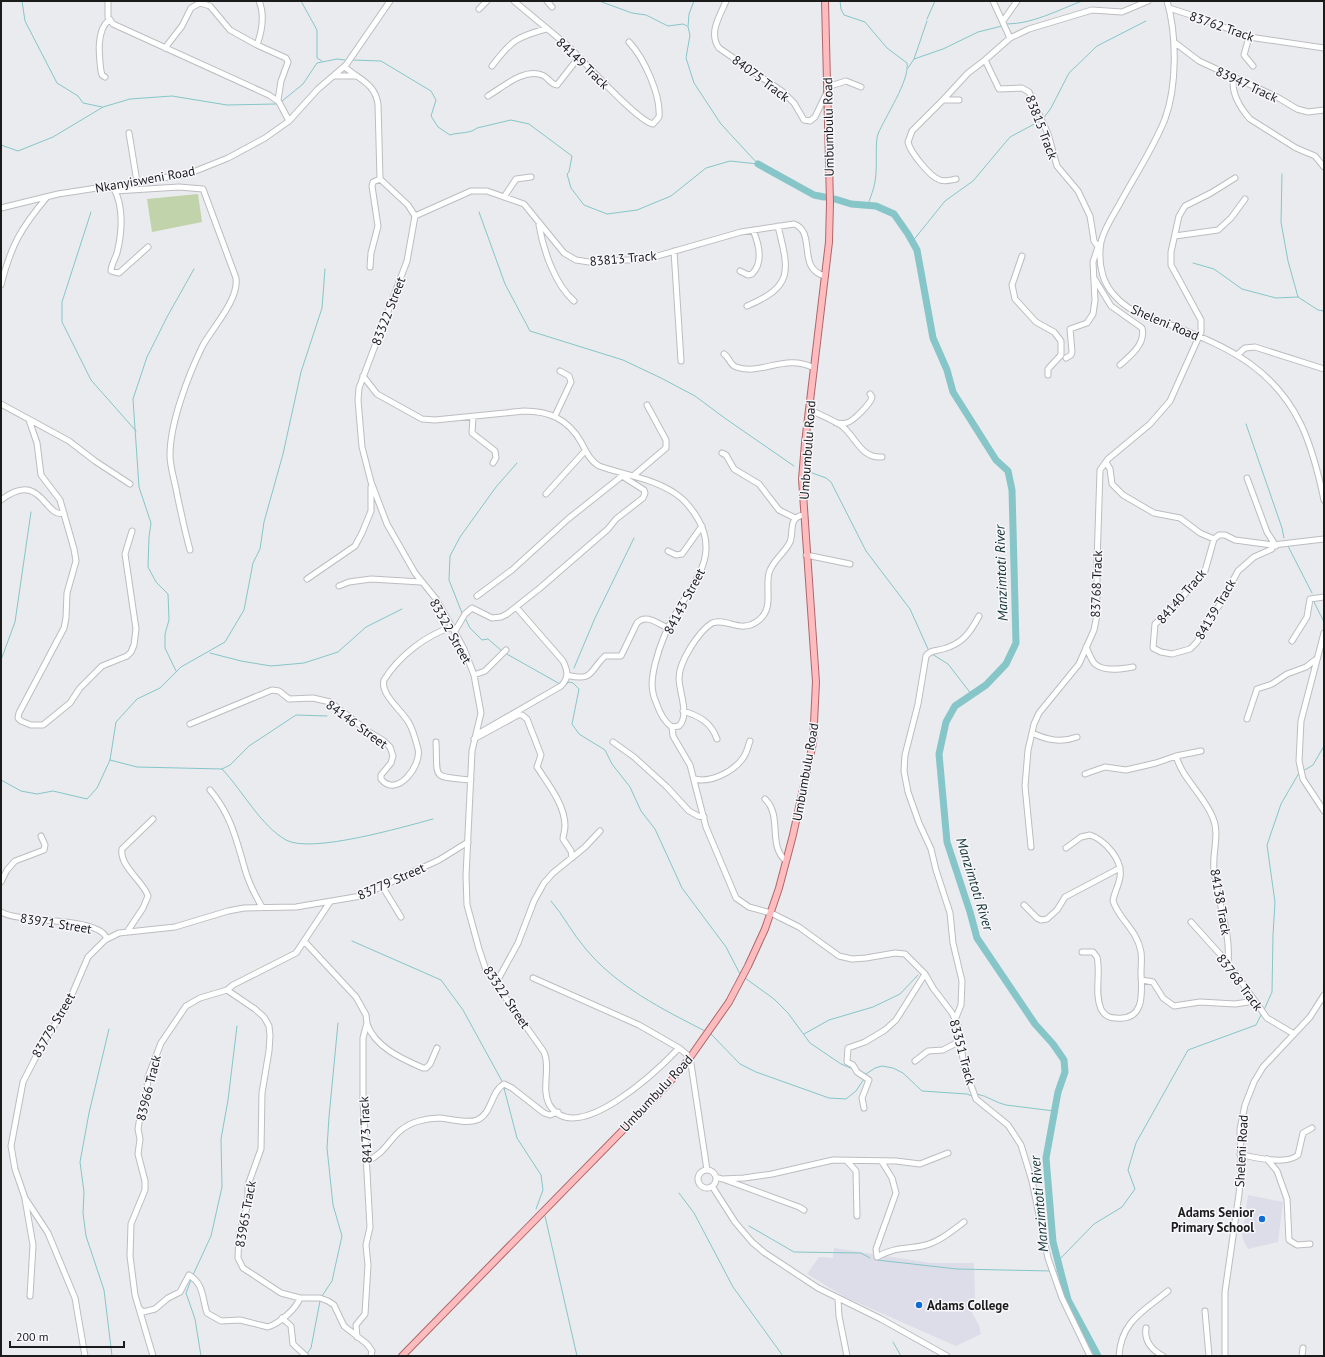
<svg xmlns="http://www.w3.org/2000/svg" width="1325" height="1357" viewBox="0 0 1325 1357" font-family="'PT Sans',sans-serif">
<rect width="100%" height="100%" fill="#eaebef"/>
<!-- built -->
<path fill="#dcdde8" d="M1248,1195L1283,1202L1278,1242L1248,1249L1242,1237Z
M834,1248L931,1263H974L975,1297L972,1313L979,1325L981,1334L956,1346L845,1297L807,1274L819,1257L833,1258Z"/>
<!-- green -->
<path fill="#c0d3aa" d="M198,194L202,222L152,232L147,199Z"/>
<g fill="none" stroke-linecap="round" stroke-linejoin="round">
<!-- stream -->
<path stroke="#86c6c8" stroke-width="1" d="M22,1L25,21L57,83L78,96L83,103L102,107
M301,1L317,30V58L322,61
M599,1L632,13L646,15L668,26L683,24L687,26
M694,1L689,14L688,27L690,35L686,58L694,83L721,124L757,163
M840,1L841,9L844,15L865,22L887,48L907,63C910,80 885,117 878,134C875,142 877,162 876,171C876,183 872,194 868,204
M927,19L935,1
M1007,24C1033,24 1058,10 1082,1
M914,59L943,49L978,32L1002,26
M353,60L381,61L431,91L436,100L431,116L438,127L450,135C459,132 470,134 477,128L511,120L529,124L572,156L569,172L567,174L571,188L584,205L607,214L637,210L671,196L706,168L730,161L758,164
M908,68L914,59L927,21
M281,102L303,84L317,63L337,59L345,60
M1043,119L1051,108L1069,73L1097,46L1146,21
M1,145L18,151L53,137L103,107L130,99L172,96L227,105L276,104
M1282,174L1281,222L1288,261L1298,297L1318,310L1324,311
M91,212L62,302V322L91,380L136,431
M479,212L505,284L530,331L623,360L661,378L695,396L726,419L794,466
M912,242L945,201L973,181L1010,137L1040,121
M1193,263L1214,269L1242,289L1276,298L1298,297
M1246,424L1282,528L1284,538
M807,471L826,478L831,482L866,551L910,609L928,649
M1288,546L1312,593
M1313,600L1324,622
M462,613L449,580L450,556L460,537L496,487L517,463
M465,618L470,628L482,640L488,639L502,651
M210,653L241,661L271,666L304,663L338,652L366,627L402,609
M505,653L560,684
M932,654L948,664L972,695
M1,660L15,622L31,512
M574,668L595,618L634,538
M176,671L165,648V634L169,620L168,594L156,582L148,567L149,537L151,523L139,487L133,399L147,357L167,317L194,269
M565,685L569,682L573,683L579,689L572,724L579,734L605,750L612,764L630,787L641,811L655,829L682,888L726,947L740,974
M110,760L137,767L222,769C242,790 261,826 286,840C311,854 403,827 433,819
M222,769L230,765L249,746L296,715L327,716
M1303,771L1313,765L1324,746
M1,780L21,791L37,794L53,791L87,799L97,788L110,760L116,722L137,699L160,688L181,667L225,642L244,610L253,563L260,549L264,522L283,454L301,372L322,308L325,269
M551,901C564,916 572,933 585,948C616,986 662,1009 705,1031
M352,941L441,980L463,1010L503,1083
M745,978L774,999L788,1013L810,1043L841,1064L853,1069
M1264,1010L1272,992L1273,935L1275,902L1267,845L1281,804L1299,773
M109,1029L89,1113L80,1162L84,1192L83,1213L86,1236L104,1290L112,1356
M711,1034L740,1064L756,1072L829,1098L846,1099L856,1091L864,1079
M804,1034L829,1020L873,1007L900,994L918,975
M860,1071L866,1074L875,1068L882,1066L893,1068L903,1073L922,1091L967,1094L972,1096
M504,1088L517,1138L541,1175L543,1190L536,1209
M977,1094C988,1096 996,1103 1006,1105L1054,1111
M679,1193L694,1213L733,1287L783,1356
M545,1216L577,1356
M749,1226L794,1252L861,1253L870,1258
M877,1260L957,1269L1050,1271
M1058,1261L1094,1224L1122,1207L1135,1189L1128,1170L1136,1143L1188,1050L1256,1025L1262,1013
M1054,1271H1061
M193,1275L211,1236L222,1187L221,1139L228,1100L237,1026
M191,1280L186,1293L195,1319L201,1356
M322,1296L332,1281L342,1236L333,1205L327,1148L329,1117L338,1023
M893,1342L901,1356
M307,1354L311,1348L320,1301"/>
<!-- river -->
<path stroke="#86c6c8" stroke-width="7" d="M758,164L814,195L824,197
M835,199L851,204L876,206L894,214L908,234L917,250L933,338L947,370L953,392L996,460L1008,471L1012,490L1016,643L1006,664L986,685L955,706L946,722L939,754L947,842L970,912L977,938L1035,1024L1053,1044L1064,1060L1065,1072L1058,1092L1046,1158L1053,1242L1068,1300L1098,1356"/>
<!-- minor casing -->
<g stroke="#bcbdc0" stroke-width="7">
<path id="minor" d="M108,1V17L113,24L269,95L279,102L289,121
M259,1C265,15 262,31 257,45L286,58L288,62L281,81L278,100
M514,1C532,16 550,31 568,46C584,61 637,121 653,124L659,117C661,95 644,58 629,42
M547,1L552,7
M726,1C720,16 708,33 719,48L783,92L794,103L804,120L810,121L815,117L827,92
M993,1L1010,38
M1167,1C1177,35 1177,86 1165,119C1153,149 1134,177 1119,205C1112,217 1104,229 1101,242C1099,253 1100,266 1103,276C1107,289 1118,301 1129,308C1138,314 1150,317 1161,321C1191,333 1222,344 1249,363C1298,398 1312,443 1324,500
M1169,8L1206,20L1249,37L1324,48
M479,9L487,1
M1003,21L1017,1
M1249,37L1244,55L1253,66
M1174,42L1199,61L1277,97L1297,109L1308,112L1324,110
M165,48L182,26L191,8L200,3L210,6L230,30L257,45
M492,66C511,41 516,37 546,29
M345,67C358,79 375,83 378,104L380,179L408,205L415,216L407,261L359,388L358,400L362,447L371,482L387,524L415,573L436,599L452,627L464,649L474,675L481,713L472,751L466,876L467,905L479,949L486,970L544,1052C551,1068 541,1088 549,1104C575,1150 659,1069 679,1048L690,1057L707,1170
M334,76H357
M105,77L102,75L101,71C99,56 96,30 109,20
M1234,78C1230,92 1241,109 1250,119L1296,148L1315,156L1324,167
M827,87L846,81L861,87
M488,96C503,87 524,68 542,75C548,77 551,85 557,85L579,57
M943,100L912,131L908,142C910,152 930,177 940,180C946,182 951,180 956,179
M959,100H943L968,73L985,60
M129,133L137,182
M114,189C124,207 122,233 117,253C115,259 111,265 111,271L119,273L148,247
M115,191L179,187L203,189L236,278C239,300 212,328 202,347C188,376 170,423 170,455C170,468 175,481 177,494C181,513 185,532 190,550
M504,197L516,179L531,177
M1,208L58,194L188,174L228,158L265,138L289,121L318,89L346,65L390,1
M415,216L471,191H487L524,204L564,253L576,260L589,262L647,259L741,232L794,224C817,232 796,269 825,276
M539,225C543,249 555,285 574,301
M1175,236L1218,230L1231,218L1245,199
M1100,249L1094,241L1090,216L1078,191L1057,166L1048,134L1029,92L1022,88L999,89L985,60L1010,38L1029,29L1092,10L1122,12L1148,1
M674,251L681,361
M1022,256L1012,285L1015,299L1036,322L1054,332L1061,341V355L1048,369V375
M370,267L371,253L378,226L372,186L373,182L380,179
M740,271L748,275L752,274C764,262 759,244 753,230
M1094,278L1111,306L1142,328C1146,344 1130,356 1120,365
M1,285C11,245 21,228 47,197
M747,306C794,286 789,271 778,226
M724,354C729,357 730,365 736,367C761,376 785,353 814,368
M1237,355L1245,348L1255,347L1324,369
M1066,358L1071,355L1072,352L1070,329L1087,323L1093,314L1095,300L1093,262L1098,247
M363,376L377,394L422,419L435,420L524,411C549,411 568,419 581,442C586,451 590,461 599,466C624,475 653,478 676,494C685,500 692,509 698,519C718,554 697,578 679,608C668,625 660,644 655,664C652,677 650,689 656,702C659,711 664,722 672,727L679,726C690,715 679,692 679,678C679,662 698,632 712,623C727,617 741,635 759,620C774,608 765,589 769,573C772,561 785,553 790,542C794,531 788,518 803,515
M1,404L69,441L95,461L130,484
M809,409C820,415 831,419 842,426C856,437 861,459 882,457
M555,416L571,382L569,376L560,371
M473,417L472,433L495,451L496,458L493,463
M29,420L37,443L41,475L60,500L74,549L76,561L67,593L66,618L64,628L19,713L18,718L21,721L31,725H43L70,703L80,688L102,666L127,656L131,652L134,645L136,629L125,554L132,531
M836,423C840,423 843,424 846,423C853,422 871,403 872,397L870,394
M722,453L726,455L734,469L759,484L779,510L795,518
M1106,462L1110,469L1112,484L1123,495L1154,513L1180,518L1200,533L1214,539
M633,476L666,448V440L647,405
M1247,478L1267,532L1276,546
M546,494L585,451
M1,500C42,469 44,519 64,513
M1273,545L1272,549L1254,557L1238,571L1221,603L1209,619L1197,642L1190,649L1172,654L1161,652L1153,648L1155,624L1170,611L1205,571L1214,539L1219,535H1225L1235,540L1273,545L1324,539
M668,551L676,555L682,554L702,526
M806,555L850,564
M307,579L355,546L362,533L371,511V487
M339,586L349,582L371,579L421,582
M477,596L512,570L568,519L622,476
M455,631L465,614L472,608L492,618L501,617L507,614L540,588L608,529L616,519L643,498L645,493L644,490L622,476V474
M1324,633L1301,721L1299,761L1303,779L1324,811
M1292,641L1307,617L1310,599L1324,597
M1086,647C1089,653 1091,660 1095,664C1104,672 1122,669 1133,667
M474,675L485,671L506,650
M567,675C594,682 589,671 605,656H621L637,623C646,613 658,624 668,628
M683,711C699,716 711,722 717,739
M1247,719L1257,689L1272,684L1287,674L1306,667L1315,660
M190,724L272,690L279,691L289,699L313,698L330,702L369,732L384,741L390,747L393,756L391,763L381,775V779C397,799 422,765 418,749C416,741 413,730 409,723C402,710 380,695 384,680C399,656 426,635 452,627
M672,727L673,736L690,765L706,827L736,898L749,907L771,913L799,927L839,956L852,959L866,958L895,953L905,954L925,974L933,988L952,1013L958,1025L964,1066L976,1099L1008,1125L1021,1145L1032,1181L1048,1258L1062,1298L1090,1356
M1032,733C1047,740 1061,743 1077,737
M476,735L561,686C569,678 568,671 563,661L516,607
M474,739L518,715H522L527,719L541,755L537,767C548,784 565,805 565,826C565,831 563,835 563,839L571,851L572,858
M436,742C438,780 430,776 471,780
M613,742L634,757L667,787L689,811L698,816L704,817
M1176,756C1183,780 1204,795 1213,818C1220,834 1212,853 1214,870C1217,902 1231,930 1228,963
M1085,774L1105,767L1126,770L1156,763L1176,756L1201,751
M694,779C711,783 733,772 743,758C747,753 748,746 750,741
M210,790C233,817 237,844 247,876C251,887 256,897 262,907
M765,799C783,816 767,845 786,861
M1031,847L1025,786L1028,750L1034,724L1039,713L1079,664L1094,630L1097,615V563L1100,470L1108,459L1150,424L1170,401L1201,332V320L1171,265V252L1179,216L1185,206L1211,193L1235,178
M1066,848L1081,837L1090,835C1105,840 1123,860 1120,877C1119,885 1114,893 1113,901C1119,920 1137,929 1141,952C1142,959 1141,966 1141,974C1142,993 1145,1021 1116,1018C1109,1018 1104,1015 1101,1009C1094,993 1101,973 1097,957L1093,952H1082
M1,882L7,870L15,861L44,850L45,845L41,836
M382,886L401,917
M1024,905L1037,918L1041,920L1047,919L1057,910L1065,897L1120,868
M1,912C21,924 100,916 107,939
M1191,922L1228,963L1267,1018L1294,1034
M127,932L143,908L148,896C144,882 119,866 122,849L153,819
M304,941L356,997L366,1015L367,1023L363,1038V1100L370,1227L366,1245L368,1265L365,1314L356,1325L357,1337
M533,978L639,1025L679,1048
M1142,980L1153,982L1163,998L1174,1006L1200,1002L1235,1004L1255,1001
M495,985L518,943L534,901L544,883L553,873L585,847L600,831
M227,990L255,1009L264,1017L269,1026L270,1036L269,1051L262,1093L261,1149L248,1185V1204L239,1235L238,1258L243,1268L281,1293L300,1298H320L328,1301L334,1305L344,1326L367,1344L372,1351L371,1356
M955,1020L961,1005L962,981L953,943L950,913L936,870L931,849L919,823L908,792L904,771L905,755L918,704L926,656C930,650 936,651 943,649C962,644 970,633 979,616
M367,1024C375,1047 402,1059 423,1068H426L430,1064L437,1048
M915,1061L928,1051L943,1050L960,1041
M864,1108L862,1098L869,1080L857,1072L853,1065L847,1062L848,1048L865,1042L885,1030L896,1020L925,974
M1240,1154C1254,1158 1287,1165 1298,1155L1303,1133L1312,1128
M1267,1159L1277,1171L1287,1199L1289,1240L1297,1245L1310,1244
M367,1161C391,1151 390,1129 419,1121C426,1119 434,1118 440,1118C451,1119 466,1124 477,1120C492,1114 491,1091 504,1084L512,1088L544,1113L550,1115L558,1112
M847,1161L856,1171L857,1216
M882,1162L892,1178L896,1193L876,1249L877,1257C896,1246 907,1250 926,1245C940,1241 952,1231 964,1222
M698 1179a9 9 0 1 1 18 0a9 9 0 1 1-18 0Z
M716,1177L722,1179L744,1178L772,1174L833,1160L896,1161L920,1164L948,1153
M723,1179L799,1207L804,1210
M712,1186L735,1222L752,1242L765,1253L818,1288L881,1319L947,1356
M25,1199L33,1245L30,1296
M838,1299L839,1316L847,1356
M140,1309L143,1312L155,1309L168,1298L180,1292L189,1275C204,1284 202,1298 207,1313L221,1321L240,1320L268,1327C280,1323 296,1309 300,1298
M1205,1311L1209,1356
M282,1318L291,1326L293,1344L306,1356
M1146,1328C1144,1341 1152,1350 1163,1356
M85,1356L75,1298L48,1233L25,1198L15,1169L11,1146L23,1082L44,1041L67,1006L88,957L105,940L119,933L175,927L228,911L244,908L296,907L361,896L439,860L468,842
M153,1356L135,1295L130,1256L131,1224L145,1190V1181L138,1154L140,1139L138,1129L140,1117L146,1099L148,1077L161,1043L186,1006L200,998L227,990L233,985L296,953L330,902
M1119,1356C1121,1321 1144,1311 1168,1291
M1225,1356V1292L1239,1194L1241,1169L1240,1129L1245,1105L1254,1082L1263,1067L1310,1017L1324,995
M1302,1356L1303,1348"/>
</g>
<!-- major casing -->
<g stroke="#af6669" stroke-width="8">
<path id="major" d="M402,1356L669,1083L689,1059L729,1002L748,966L765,929L779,888L793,835L813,743L816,682L802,479L805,443L829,242L830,203L825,1"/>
</g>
<!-- minor -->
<use href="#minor" stroke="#fff" stroke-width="5"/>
<!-- major -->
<use href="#major" stroke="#febcbe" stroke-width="6"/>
</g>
<!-- markers -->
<g fill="#106cd5" stroke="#f8f8fc" stroke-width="1.5">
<circle cx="1262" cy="1219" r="4"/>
<circle cx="919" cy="1305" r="4"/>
</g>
<g text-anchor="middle" stroke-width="3" stroke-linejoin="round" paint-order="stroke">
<!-- street labels -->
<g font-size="13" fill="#1b1b1c" stroke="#f8f8fc">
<text transform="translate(1222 26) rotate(19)" y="5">83762 Track</text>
<text transform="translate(583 63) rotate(44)" y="5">84149 Track</text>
<text transform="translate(761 78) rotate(37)" y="5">84075 Track</text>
<text transform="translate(1247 84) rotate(25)" y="5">83947 Track</text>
<text transform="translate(828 127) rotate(-91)" y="5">Umbumbulu Road</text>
<text transform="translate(1042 127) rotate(69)" y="5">83815 Track</text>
<text transform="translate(145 179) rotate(-10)" y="5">Nkanyisweni Road</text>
<text transform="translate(623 258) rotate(-5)" y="5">83813 Track</text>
<text transform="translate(388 311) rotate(-69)" y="5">83322 Street</text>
<text transform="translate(1165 322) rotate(23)" y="5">Sheleni Road</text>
<text transform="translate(807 450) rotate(-86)" y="5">Umbumbulu Road</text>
<text transform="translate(1096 584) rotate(-88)" y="5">83768 Track</text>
<text transform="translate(1181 596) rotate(-49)" y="5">84140 Track</text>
<text transform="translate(684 601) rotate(-62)" y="5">84143 Street</text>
<text transform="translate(1215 609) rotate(-60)" y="5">84139 Track</text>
<text transform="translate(451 631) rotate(61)" y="5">83322 Street</text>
<text transform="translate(357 724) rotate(36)" y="5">84146 Street</text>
<text transform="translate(805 772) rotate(-80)" y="5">Umbumbulu Road</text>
<text transform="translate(391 881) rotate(-24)" y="5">83779 Street</text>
<text transform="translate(1221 902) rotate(80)" y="5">84138 Track</text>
<text transform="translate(56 923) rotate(9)" y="5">83971 Street</text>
<text transform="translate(1240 982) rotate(53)" y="5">83768 Track</text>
<text transform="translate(507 997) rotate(56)" y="5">83322 Street</text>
<text transform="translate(53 1025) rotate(-60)" y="5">83779 Street</text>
<text transform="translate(963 1052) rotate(75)" y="5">83351 Track</text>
<text transform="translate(148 1088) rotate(-76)" y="5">83966 Track</text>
<text transform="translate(656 1093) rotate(-47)" y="5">Umbumbulu Road</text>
<text transform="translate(365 1130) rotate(-93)" y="5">84173 Track</text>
<text transform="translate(1241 1151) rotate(-87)" y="5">Sheleni Road</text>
<text transform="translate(245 1214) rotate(-80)" y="5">83965 Track</text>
</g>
<!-- poi labels -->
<g font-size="13" font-weight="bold" fill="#1b1b1c" stroke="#f8f8fc" text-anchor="end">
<text x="1254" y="1217">Adams Senior<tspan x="1254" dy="15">Primary School</tspan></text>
<text x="927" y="1310" text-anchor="start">Adams College</text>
</g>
<!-- water labels -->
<g font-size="14" font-style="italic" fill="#123233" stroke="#f8f8fc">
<text transform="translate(1001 573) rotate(-92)" y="5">Manzimtoti River</text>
<text transform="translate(975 884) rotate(73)" y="5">Manzimtoti River</text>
<text transform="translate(1039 1204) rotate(-95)" y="5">Manzimtoti River</text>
</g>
</g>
<!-- border -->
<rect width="1325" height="1357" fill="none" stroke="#1b1b1c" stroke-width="4"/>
<!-- scale -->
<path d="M10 1341v6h114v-6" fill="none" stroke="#1b1b1c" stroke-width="2"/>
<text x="16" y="1341" font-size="12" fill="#1b1b1c" stroke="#f8f8fc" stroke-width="3" paint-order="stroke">200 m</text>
</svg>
